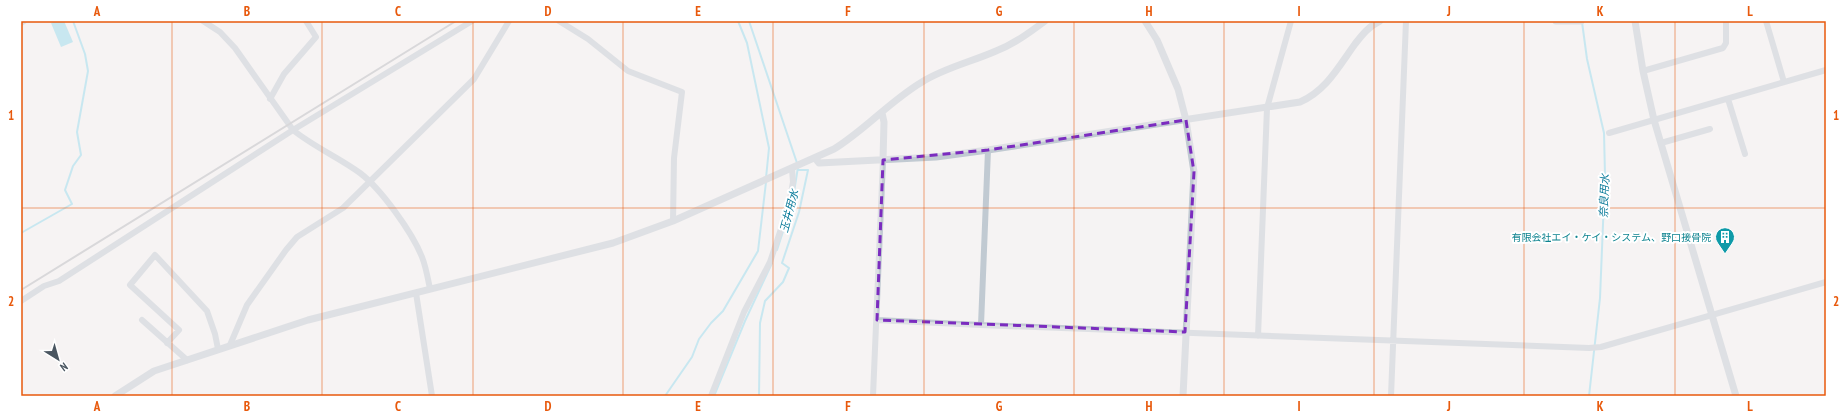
<svg xmlns="http://www.w3.org/2000/svg" width="1847" height="417" viewBox="0 0 1847 417" font-family="'PT Sans Narrow','Noto Sans JP',sans-serif">
<rect width="100%" height="100%" fill="#f5f3f3"/>
<!-- water -->
<path fill="#90daee" d="M55,21H64L73,42L61,47L51,23Z"/>
<g fill="none" stroke-linecap="round" stroke-linejoin="round">
<!-- stream -->
<path stroke="#90daee" stroke-width="2" d="M738,21L747,43L769,148L766,178
M749,21L797,163
M1582,22L1587,59L1604,133L1605,175L1600,298L1589,396
M794,192L798,167
M21,233L72,204L65,190L73,166L81,155L77,132L88,71L85,54L73,21
M777,250L790,210
M665,396L692,357L699,339L711,323L723,311L758,251L766,182
M714,396L745,321L772,263
M759,396L760,323L765,301L783,282L789,268L782,263L799,212L808,170H799"/>
<!-- minor -->
<path stroke="#c1cad2" stroke-width="6" d="M203,21L220,32L235,48L293,130C314,147 338,157 360,173C381,189 412,232 422,257C426,267 428,279 430,289
M559,21L588,39L628,71L682,92L674,158L673,221
M1766,21L1784,82
M21,23L24,21
M1643,71L1723,48L1726,43V21
M270,99L284,74L316,37L306,21
M1728,99L1745,154
M1609,133L1826,70
M1661,143L1710,129
M416,293L432,396
M21,301L44,286L59,281L293,130L472,21
M142,320L187,360
M877,320L981,325L1589,348L1601,347L1826,282
M981,325L988,150
M1258,336L1267,108L1291,21
M167,343L179,330L130,285L155,255L207,311L215,334L218,349
M230,345L247,305L286,250L297,237L343,208L474,79L509,21
M711,396L744,312L770,262L789,205L793,182L792,169
M873,396L883,160
M1391,396L1406,21"/>
<!-- tertiary -->
<path stroke="#c1cad2" stroke-width="7" d="M1145,21L1157,40L1178,89L1186,120L1194,172L1183,396
M1556,21H1581
M1635,21L1643,71L1654,120L1736,396
M882,113L884,122L883,160
M815,158L819,163L936,157L988,150L1300,102C1326,91 1339,66 1355,44C1362,35 1369,26 1380,21
M115,396L154,371L308,320L613,243L673,221L834,149C865,130 890,101 922,82C944,68 971,62 996,51C1014,44 1029,33 1045,21"/>
<!-- rail -->
<path stroke="#b5b8bd" stroke-width="2" d="M21,290L456,21"/>
</g>
<!-- marked area -->
<path d="M0 0H1847V417H0ZM1186,120L1194,172L1185,332L877,320L883,160L988,150Z" fill="#f5f3f3" fill-opacity=".55" fill-rule="evenodd"/>
<path fill="none" stroke="#7b2cbf" stroke-width="3" stroke-dasharray="8 5" stroke-linejoin="round" d="M1186,120L1194,172L1185,332L877,320L883,160L988,150Z"/>
<!-- grid -->
<path fill="none" stroke="#e8590c" stroke-width="1" stroke-opacity="0.55" d="M172,21V396M322,21V396M473,21V396M623,21V396M773,21V396M924,21V396M1074,21V396M1224,21V396M1374,21V396M1524,21V396M1675,21V396M21,208H1826"/>
<!-- icons -->
<defs>
<g id="building-pin" transform="scale(1)"><path d="M0 17L-7.5 6A9.5 9.5 0 1 1 7.5 6Z" fill="#0f9aa8" stroke="#fff"/><path d="M-4-6H4V6H1V3H-1V6H-4ZM-2.5-4.3h1.7v1.8h-1.7ZM.8-4.3h1.7v1.8H.8ZM-2.5-1h1.7V.8h-1.7ZM.8-1h1.7V.8H.8Z" fill="#fff"/></g>
</defs>
<g fill-rule="evenodd">
<use href="#building-pin" x="1725" y="237"/>
</g>
<g text-anchor="middle" stroke-width="4" stroke-linejoin="round" paint-order="stroke">
<!-- culture labels -->
<g font-size="10" fill="#0d838f" stroke="#fff" text-anchor="end">
<text x="1711" y="241">有限会社エイ・ケイ・システム、野口接骨院</text>
</g>
<!-- water labels -->
<g font-size="11" font-style="italic" fill="#0c7c9b" stroke="#fff">
<text transform="translate(1604 196) rotate(-88)" y="4">奈良用水</text>
<text transform="translate(789 211) rotate(-75)" y="4">玉井用水</text>
</g>
</g>
<!-- border -->
<rect width="1847" height="417" fill="none" stroke="#ffffff" stroke-width="44"/>
<!-- north arrow -->
<g transform="translate(58 359) rotate(143)" stroke="#ffffff" stroke-width="3" paint-order="stroke">
<path d="M0-3L7 15L0 10L-7 15Z" fill="#4a5661"/>
<text y="-6" font-size="11" font-weight="bold" text-anchor="middle" fill="#4a5661">N</text>
</g>
<rect x="22" y="22" width="1803" height="373" fill="none" stroke="#e8590c" stroke-width="1.5"/>
<g font-size="13" text-anchor="middle" font-weight="bold" fill="#e8590c">
<text x="97" y="16">A</text>
<text x="247" y="16">B</text>
<text x="398" y="16">C</text>
<text x="548" y="16">D</text>
<text x="698" y="16">E</text>
<text x="848" y="16">F</text>
<text x="999" y="16">G</text>
<text x="1149" y="16">H</text>
<text x="1299" y="16">I</text>
<text x="1449" y="16">J</text>
<text x="1600" y="16">K</text>
<text x="1750" y="16">L</text>
<text x="11" y="120">1</text>
<text x="1836" y="120">1</text>
<text x="11" y="306">2</text>
<text x="1836" y="306">2</text>
<text x="97" y="411">A</text>
<text x="247" y="411">B</text>
<text x="398" y="411">C</text>
<text x="548" y="411">D</text>
<text x="698" y="411">E</text>
<text x="848" y="411">F</text>
<text x="999" y="411">G</text>
<text x="1149" y="411">H</text>
<text x="1299" y="411">I</text>
<text x="1449" y="411">J</text>
<text x="1600" y="411">K</text>
<text x="1750" y="411">L</text>
</g>
</svg>
